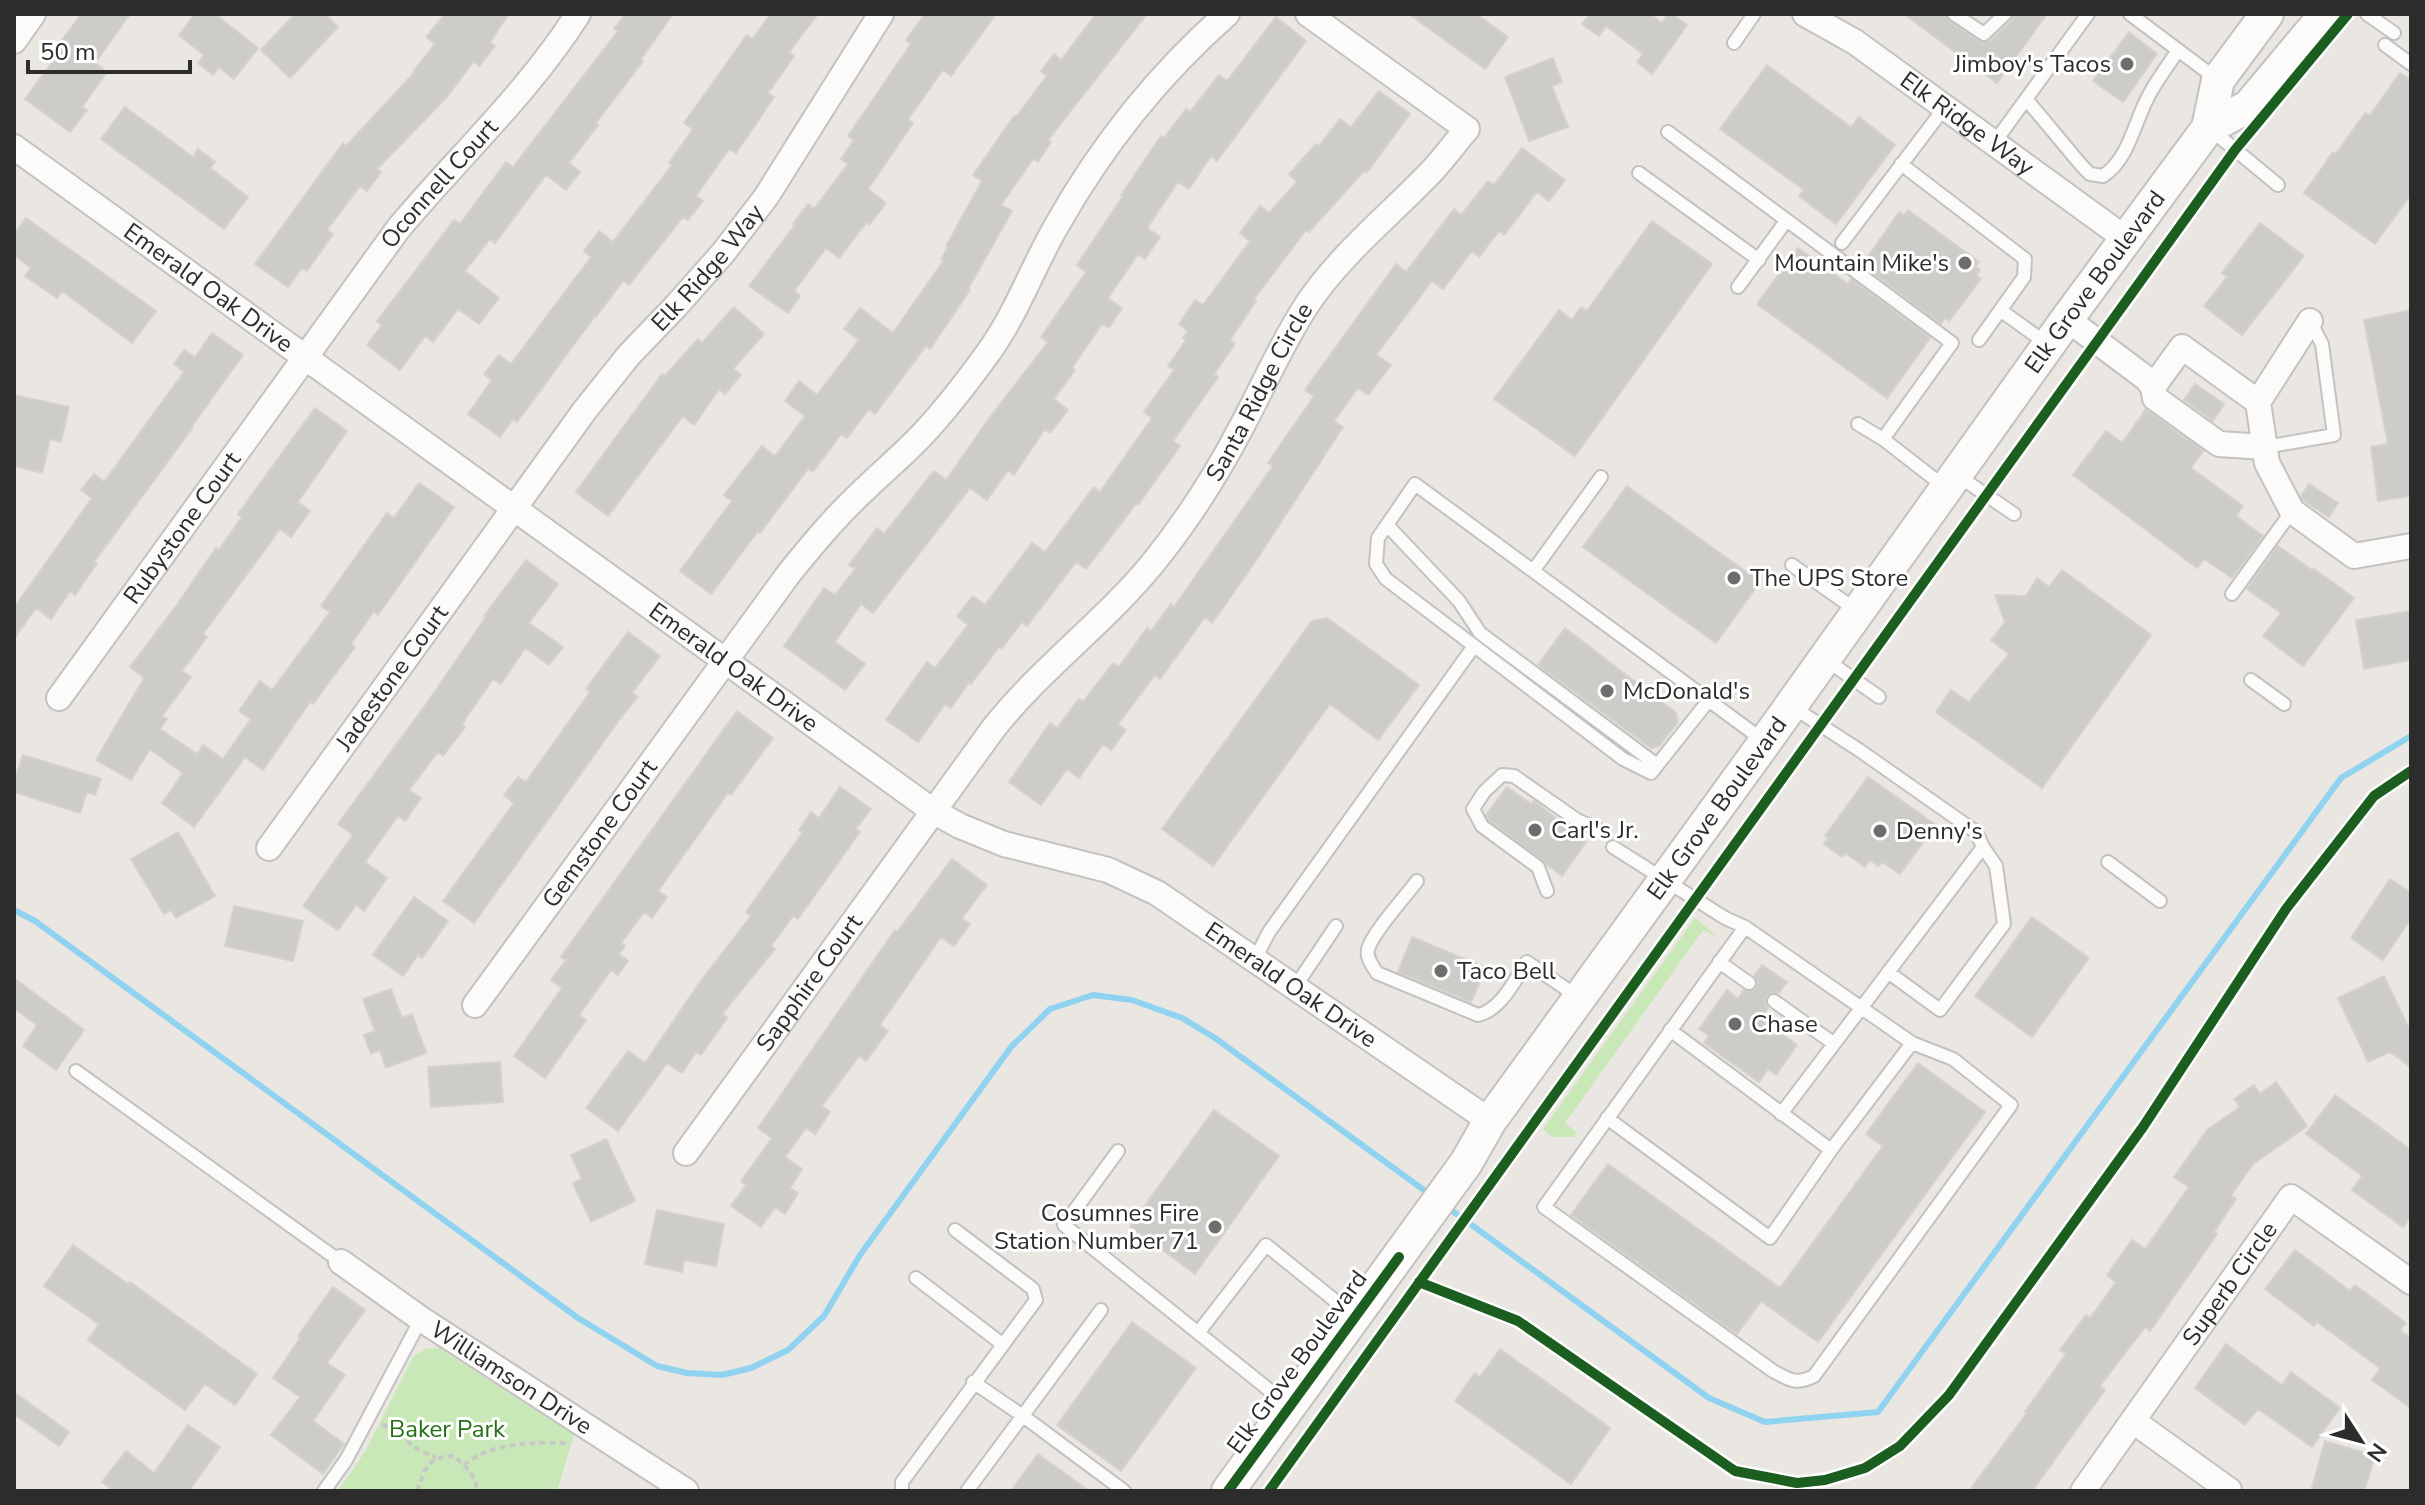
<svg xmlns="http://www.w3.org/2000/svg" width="2425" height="1505" viewBox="0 0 2425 1505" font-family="'Nunito Sans',sans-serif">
<rect width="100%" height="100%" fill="#eae6e1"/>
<!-- green -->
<path fill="#c9e8b7" d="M1695,918L1719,938L1703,930L1565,1123L1577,1133L1574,1137H1552L1543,1129Z
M439,1348L574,1435L557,1491H338L366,1450L413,1357L425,1349Z"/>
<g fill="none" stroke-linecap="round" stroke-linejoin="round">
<!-- stream -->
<path stroke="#90d3f0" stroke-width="6" d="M14,910L35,921L578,1318L657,1366L687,1373L722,1375L751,1368L788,1350L824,1316L860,1255L1011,1047L1050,1009L1093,995L1132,1000L1182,1018L1215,1038L1432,1196
M1447,1207L1709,1398L1765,1422L1878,1412L2341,778L2411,736"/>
</g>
<!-- building -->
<path fill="#ceccc8" stroke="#d5d2cd" stroke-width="2" d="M81,14H130L95,63L107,72L82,107L87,110L70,132L25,99L53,61L49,58Z
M195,14H215L258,48L234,79L219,67L213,75L198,63L204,55L179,35Z
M295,14H325L338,27L290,78L261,50Z
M445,14H509L490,42L495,46L479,66L474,61L446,98L377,169L381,172L367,191L360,186L327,230L333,234L307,271L302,268L288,287L255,264L343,143L346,146L414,73L413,72L435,44L426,37Z
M625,14H673L641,59L643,61L596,123L598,125L569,163L580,172L566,190L546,175L495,243L490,239L465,271L499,298L479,324L458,309L433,342L425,336L400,370L367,345L382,325L377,321L454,220L460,224L506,162L513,167L618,31L614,29Z
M771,14H818L789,52L794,56L768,93L774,97L750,133L736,153L729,149L696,196L703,201L688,220L683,217L629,285L623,281L596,317L595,316L517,422L513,419L500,437L468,414L492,380L484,374L499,355L511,364L591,257L584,251L599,231L613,242L672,165L669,163L693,129L684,123L747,35L752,39Z
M925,14H996L951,76L943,70L908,119L913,123L868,189L886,203L869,225L866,223L839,258L826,248L794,291L800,296L788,313L749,286L795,225L793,224L808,204L814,209L848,164L841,159L854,140L848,136L911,44L906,40Z
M1096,14H1147L1048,140L1051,142L1038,162L1033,159L1001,205L1012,211L968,289L970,290L930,349L926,346L875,414L869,409L847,438L841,434L813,472L808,469L760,533L758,531L711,594L680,571L732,501L724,495L762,446L775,456L805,416L785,401L799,381L817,395L859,340L844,329L860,308L893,333L944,260L941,259L948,247L946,246L982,181L973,175L1014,116L1016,117L1047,76L1041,71L1054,54L1061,60Z
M1409,14H1476L1508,37L1485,69Z
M1590,14H1650L1662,23L1668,14H1672L1687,25L1652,74L1637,62L1643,54L1606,26L1599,36L1582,24Z
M1904,14H1945L1949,21L1983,43L1990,41L2011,21L2014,14H2047L1997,83Z
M1276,17L1306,41L1217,161L1211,156L1189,189L1178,182L1147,228L1160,237L1145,259L1138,254L1108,298L1122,308L1109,328L1102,324L1072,368L1075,370L1054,399L1068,410L1050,433L1045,429L1014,475L1008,470L987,500L970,488L873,613L861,604L835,642L865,664L845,690L784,646L824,588L835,595L855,569L849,565L877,528L884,534L934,471L946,480L991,416L1048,342L1041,337L1086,272L1077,265L1123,196L1121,195L1161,136L1164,138L1186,109L1190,112L1219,75L1227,81Z
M2129,32L2157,54L2123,102L2093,81Z
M1553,58L1562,82L1552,86L1568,127L1529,141L1505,77Z
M1767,65L1851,127L1859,117L1895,145L1836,224L1799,196L1804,190L1720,129Z
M2400,73L2411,80V194L2375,244L2304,193L2333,152L2336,154L2365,113L2370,115Z
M1379,91L1410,114L1367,172L1364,171L1309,232L1306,230L1254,299L1256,301L1230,340L1235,344L1214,374L1218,377L1173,441L1180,446L1138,505L1136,504L1086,569L1076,562L1027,626L1022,622L1002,648L999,647L971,684L969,682L951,708L945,704L918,742L886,720L927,662L935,668L968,625L957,616L973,596L985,605L1032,543L1045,552L1094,487L1100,492L1152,418L1144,412L1174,370L1168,366L1186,340L1183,338L1188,331L1179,324L1195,300L1203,305L1250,241L1240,233L1260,206L1269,213L1297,182L1289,174L1316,144L1319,146L1340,119L1351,127Z
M125,107L193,157L198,149L215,162L210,168L248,197L224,229L101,139Z
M1522,148L1565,180L1549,201L1537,192L1504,235L1499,231L1479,257L1472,251L1443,289L1432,281L1376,355L1391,365L1368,395L1358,388L1334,421L1343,427L1253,565L1212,623L1205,617L1160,679L1155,675L1118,724L1126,730L1111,750L1103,744L1079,778L1067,769L1041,805L1009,782L1050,723L1057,728L1079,699L1083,702L1113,663L1119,667L1147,628L1151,631L1171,604L1174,607L1273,466L1268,463L1314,396L1305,390L1396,264L1406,272L1454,209L1461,215L1488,181L1494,185Z
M1908,210L1979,262L1975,267L1980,270L1976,275L1981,279L1949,321L1945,318L1941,324L1862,265L1899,212L1904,215Z
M26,218L156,311L132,343L62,291L57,298L25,276L31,268L14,255V235Z
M1652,221L1712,264L1575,456L1494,399L1559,310L1572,320L1581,307L1587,311Z
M2260,223L2304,256L2242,335L2204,306L2227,277L2222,273Z
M1798,248L1848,284L1851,279L1930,338L1887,398L1757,304Z
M734,307L764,334L733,369L741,375L725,394L719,389L694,425L683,416L608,516L576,492L662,374L665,376L698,339L702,343Z
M2411,310V496L2378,501L2371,447L2388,444L2364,320Z
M212,333L243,355L192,426L193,427L94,562L97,563L75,595L70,591L51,619L36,608L14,639V608L92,498L81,490L94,474L104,482L184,372L174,364L184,350L195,357Z
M2195,384L2224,404L2213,421L2184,400Z
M14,395L69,407L61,442L50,439L42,473L14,466Z
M315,408L347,431L298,502L310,511L291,537L280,529L203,634L207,637L182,671L191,677L162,716L167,719L160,729L197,754L203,745L223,759L251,719L239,711L260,681L272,690L330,612L321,606L387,513L394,518L419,483L454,507L378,615L374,611L351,644L355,647L313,704L310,702L263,770L245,757L194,827L162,803L183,773L150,749L131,780L96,760L144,678L130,667L176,606L216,548L219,550L242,517L238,514Z
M2146,409L2203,451L2191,468L2243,506L2236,516L2263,536L2232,578L2204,559L2197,568L2073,475L2106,431L2122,443Z
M2309,484L2338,503L2329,517L2303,500L2301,496Z
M1627,486L1760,582L1716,643L1583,547Z
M2278,546L2312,570L2314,569L2354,598L2303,666L2263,636L2281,613L2247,589Z
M526,560L558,584L529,623L563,647L549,665L525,648L501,684L493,679L462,724L465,727L443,756L438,752L409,790L421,798L405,821L398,816L365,862L387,878L364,911L356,905L338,930L303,906L353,835L338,824L429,700L486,617L484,616Z
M2062,570L2151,635L2042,788L1936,712L1951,690L1969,702L2009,654L1991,640L2005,622L1995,595L2026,596L2037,578L2049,587Z
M2411,611V660L2364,669L2356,620Z
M1327,618L1419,685L1378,740L1330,704L1213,866L1162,829L1312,621Z
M1565,628L1676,713L1678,722L1659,746L1651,748L1538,665Z
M628,632L660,656L632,693L638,697L622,716L474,923L443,901L514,803L504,795L518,777L526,782L590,692L586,689Z
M737,711L773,738L731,795L728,793L658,891L667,897L652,918L644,912L621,943L625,946L619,954L628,961L618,975L611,970L579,1015L586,1020L545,1078L514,1056L562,988L551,980L566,960L561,957Z
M23,755L101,779L95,795L87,792L80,813L14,792V782Z
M1868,777L1936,825L1900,874L1882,862L1878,866L1870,860L1865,867L1845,853L1842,857L1824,844L1829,838L1825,836Z
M840,787L871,809L856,829L860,832L798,919L793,916L771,946L775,949L722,1014L727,1018L701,1055L696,1052L682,1073L667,1063L618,1131L586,1108L628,1051L645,1063L700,982L751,916L746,912L803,832L799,830L811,812L819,818Z
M1507,787L1531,804L1534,801L1586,842L1562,876L1489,820L1486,815Z
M178,832L215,896L176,918L171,910L164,914L131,859Z
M952,859L987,885L962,918L970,924L954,946L941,937L880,1025L888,1031L866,1061L859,1056L822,1106L830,1112L815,1134L806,1128L785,1157L802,1169L790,1188L798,1193L785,1214L775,1207L761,1227L731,1206L746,1185L741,1181L772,1138L758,1128L895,930L897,932Z
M2390,879L2411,893V918L2383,960L2351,938Z
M414,897L448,921L422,958L418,955L403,976L373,955Z
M234,906L303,921L293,961L225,946Z
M2032,917L2089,958L2032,1037L1975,996Z
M1412,937L1486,968L1471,1002L1398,972Z
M1762,965L1787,982L1779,993L1774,992L1767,995L1765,1001L1768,1008L1761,1019L1797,1045L1776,1075L1768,1069L1759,1082L1704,1043L1709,1036L1699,1029L1727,990L1738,999L1744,990L1749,992L1756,989L1758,983L1754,976Z
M2384,976L2411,1033V1067L2390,1052L2368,1062L2338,998Z
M14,978L84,1030L56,1070L23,1046L37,1025L14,1008Z
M391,989L402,1018L412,1014L426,1053L386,1068L380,1050L371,1054L364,1035L375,1031L363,999Z
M500,1062L503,1102L431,1107L428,1067Z
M1918,1063L1985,1112L1818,1342L1761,1301L1737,1334L1571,1215L1608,1164L1780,1288L1883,1146L1866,1134Z
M2276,1082L2307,1126L2253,1164L2231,1195L2236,1199L2214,1232L2217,1234L2150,1331L2145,1327L2100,1386L2105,1390L2032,1491H1969L2027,1413L2025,1412L2066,1354L2060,1350L2086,1315L2090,1318L2116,1282L2107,1275L2132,1240L2145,1249L2189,1187L2174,1177L2207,1130L2240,1107L2234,1099L2254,1085L2260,1094Z
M2335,1095L2411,1150V1216L2403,1227L2352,1190L2362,1176L2306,1134Z
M1214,1110L1279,1156L1195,1274L1130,1226Z
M606,1139L635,1201L591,1222L573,1183L582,1179L571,1155Z
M657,1210L724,1224L716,1266L684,1260L682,1272L645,1264Z
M73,1245L128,1284L130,1282L257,1374L235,1405L205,1384L185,1410L88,1340L99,1324L44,1286Z
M2295,1250L2350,1291L2355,1285L2406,1323L2400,1330L2411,1338V1408L2372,1380L2380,1368L2317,1322L2314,1326L2265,1289Z
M333,1287L365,1310L327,1363L345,1375L313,1421L344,1444L323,1474L271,1435L300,1397L273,1378L300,1338L298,1336Z
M1132,1322L1196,1368L1121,1471L1057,1425Z
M2226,1344L2282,1385L2291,1372L2340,1408L2312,1447L2258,1409L2245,1425L2195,1388Z
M1500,1349L1610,1428L1571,1484L1455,1401L1475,1373L1480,1377Z
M14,1392L69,1432L59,1446L14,1414Z
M188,1425L220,1447L189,1491H114L102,1482L126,1451L154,1473Z
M2325,1441L2375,1456L2364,1491H2311Z
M1038,1454L1089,1491H1011Z"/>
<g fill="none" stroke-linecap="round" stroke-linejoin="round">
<!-- service casing -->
<g stroke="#c3c2c2" stroke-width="16">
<path id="service" d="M1954,14L1984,34L2005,14
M2130,14L2218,80
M2367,14L2394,33
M1734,43L1754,14
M2385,45L2411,64
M2026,99L2082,166L2090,174L2103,176C2128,160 2134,124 2147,99C2155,82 2168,66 2178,50
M2209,128L2278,185
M1668,132L1952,343L1883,439
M1994,143L2088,14
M1901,164L2025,259L2024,277L1979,340
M1639,173L1759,260
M1842,243L1945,107
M1738,287L1786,221
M2000,310L2046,343
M1858,424L1883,439L1946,488
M2265,447L2334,435L2322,344L2310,321
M1957,475L2014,514
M1387,525L1459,601L1480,633L1657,765
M1792,565L1856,610
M1533,571L1601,477
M2232,594L2292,511
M1825,659L1879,697
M2251,680L2284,704
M1709,700L1651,773L1623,759L1386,579L1376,564L1378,538L1415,484L1764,741
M1791,706L1859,750L1976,832L1983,847L1996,866L2004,924L1940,1010L1888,972
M1613,847L1725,918L1745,927L1912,1043L1953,1059L2011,1105L1814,1376C1796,1385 1790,1380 1773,1371L1544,1207L1745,927
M2108,862L2160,901
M1417,881C1405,897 1373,932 1368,949C1366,958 1372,965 1377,973L1478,1015C1501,1010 1514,981 1527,962L1578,997
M1547,891L1538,867L1482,826L1473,809L1484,792L1502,775L1514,776L1577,820L1604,832
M1255,959L1269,932L1474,646
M1719,962L1749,983
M1295,987L1336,926
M1774,1001L1833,1043
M1670,1030L1831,1150
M76,1071L341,1262
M1781,1114L1983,847
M1607,1118L1770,1238L1831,1150L1912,1043
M1118,1151L1064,1225L1289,1406
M916,1278L1002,1344
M1198,1333L1266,1245L1354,1316
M973,1382L1023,1416L1124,1491
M324,1491L346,1460L421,1319
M902,1491V1482L1036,1300L1033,1289L955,1230
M967,1491L1101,1310"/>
</g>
<!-- minor casing -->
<g stroke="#c3c2c2" stroke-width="28">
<g id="minor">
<path id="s1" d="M1805,14L1855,42L2126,239"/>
<path d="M14,41L33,14"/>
<path id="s2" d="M14,147L933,811L960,826L1004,844L1108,870L1157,893L1490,1121"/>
<path d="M2067,319L2147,379L2153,387L2155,398L2219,444L2265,447"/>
<path d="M2310,321L2258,402L2267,463L2292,511L2354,556L2411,546"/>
<path d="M2153,387L2182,347L2258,402"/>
<path id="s3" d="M59,698L398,229C458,157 528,93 578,14"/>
<path id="s4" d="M269,848L585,410L629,355L676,306L723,253L766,197L881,14"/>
<path id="s5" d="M475,1005L790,572C813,544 836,516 863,491C881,473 902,456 920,437C945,411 967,382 988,353C1017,313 1033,266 1057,225C1102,145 1159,74 1227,14"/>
<path id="s6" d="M686,1153L993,729C1041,668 1104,623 1153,563C1187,521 1217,474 1242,426C1264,385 1282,342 1308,303C1342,253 1390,215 1432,171C1444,158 1455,143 1467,129L1308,14"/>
<path id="s7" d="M341,1262L421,1319L686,1491"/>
<path d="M2133,1421L2229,1490"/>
<path id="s8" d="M2083,1491L2291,1197L2411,1282"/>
</g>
</g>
<!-- secondary casing -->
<g stroke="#c3c2c2" stroke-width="36">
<g id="secondary">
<path d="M2208,128L2249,106L2326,14"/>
<path id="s9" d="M1228,1491L1466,1163L1490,1121L1765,742L2067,319L2208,128L2218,80L2267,14"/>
</g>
</g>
<!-- path -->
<path stroke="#c8c8c7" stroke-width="4" stroke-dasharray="6 4" stroke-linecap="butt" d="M382,1424L422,1452L436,1457
M464,1465C491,1442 534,1442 568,1443
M417,1491C426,1467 427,1457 454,1456C464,1465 477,1476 477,1491"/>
<!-- service -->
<use href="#service" stroke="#fcfbfa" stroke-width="12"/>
<!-- minor -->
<use href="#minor" stroke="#fcfbfa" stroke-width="24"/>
<!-- secondary -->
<use href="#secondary" stroke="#fcfbfa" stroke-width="32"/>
<!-- cycleway casing -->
<g stroke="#fff" stroke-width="15">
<path id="cycleway" d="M1419,1282L1518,1321L1735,1471L1797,1483L1825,1480L1865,1468L1900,1446L1949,1395L2143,1127L2286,909L2374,796L2411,771
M1228,1491L1399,1257
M1269,1491L2235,150L2348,14"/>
</g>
<!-- cycleway -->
<use href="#cycleway" stroke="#1b5e20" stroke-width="10"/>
</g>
<!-- markers -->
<g fill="#6e6d6b" stroke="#fff" stroke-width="3">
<circle cx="2127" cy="64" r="8"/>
<circle cx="1965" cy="263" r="8"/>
<circle cx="1734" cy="578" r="8"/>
<circle cx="1607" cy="691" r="8"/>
<circle cx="1535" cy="830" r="8"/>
<circle cx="1880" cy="831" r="8"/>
<circle cx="1441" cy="971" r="8"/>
<circle cx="1735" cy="1024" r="8"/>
<circle cx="1215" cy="1227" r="8"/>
</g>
<g text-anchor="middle" stroke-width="6" stroke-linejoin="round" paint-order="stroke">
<!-- poi labels -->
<g font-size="24" fill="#2c2c2c" stroke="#fff" text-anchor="start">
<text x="2111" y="72" text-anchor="end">Jimboy's Tacos</text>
<text x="1949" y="271" text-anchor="end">Mountain Mike's</text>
<text x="1750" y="586">The UPS Store</text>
<text x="1623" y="699">McDonald's</text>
<text x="1551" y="838">Carl's Jr.</text>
<text x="1896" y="839">Denny's</text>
<text x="1457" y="979">Taco Bell</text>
<text x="1751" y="1032">Chase</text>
<text x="1199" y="1221" text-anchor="end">Cosumnes Fire<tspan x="1199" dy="28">Station Number 71</tspan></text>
</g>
<!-- street labels -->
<g font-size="24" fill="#2c2c2c" stroke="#fff">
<text dy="8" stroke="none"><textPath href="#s1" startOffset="196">Elk Ridge Way</textPath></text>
<text dy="8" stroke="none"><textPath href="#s3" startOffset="640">Oconnell Court</textPath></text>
<text dy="8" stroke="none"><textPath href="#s4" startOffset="728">Elk Ridge Way</textPath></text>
<text dy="8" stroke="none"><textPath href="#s9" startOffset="1488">Elk Grove Boulevard</textPath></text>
<text dy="8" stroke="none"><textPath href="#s2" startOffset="240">Emerald Oak Drive</textPath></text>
<text dy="8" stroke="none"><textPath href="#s6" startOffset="956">Santa Ridge Circle</textPath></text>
<text dy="8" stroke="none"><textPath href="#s3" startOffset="210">Rubystone Court</textPath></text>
<text dy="8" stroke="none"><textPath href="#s2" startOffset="888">Emerald Oak Drive</textPath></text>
<text dy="8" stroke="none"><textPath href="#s4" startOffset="210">Jadestone Court</textPath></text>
<text dy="8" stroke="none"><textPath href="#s9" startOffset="840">Elk Grove Boulevard</textPath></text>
<text dy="8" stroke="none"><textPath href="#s5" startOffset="212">Gemstone Court</textPath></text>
<text dy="8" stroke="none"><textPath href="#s6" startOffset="210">Sapphire Court</textPath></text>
<text dy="8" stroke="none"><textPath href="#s2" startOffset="1536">Emerald Oak Drive</textPath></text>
<text dy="8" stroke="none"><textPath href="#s8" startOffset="254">Superb Circle</textPath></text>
<text transform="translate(1297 1362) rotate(-54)" y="8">Elk Grove Boulevard</text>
<text dy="8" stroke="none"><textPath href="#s7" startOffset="206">Williamson Drive</textPath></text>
</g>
<!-- park labels -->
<g font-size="24" fill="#246f15" stroke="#fff">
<text x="447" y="1437">Baker Park</text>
</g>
</g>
<!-- border -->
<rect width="2425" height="1505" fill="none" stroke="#2c2c2c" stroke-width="32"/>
<!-- north arrow -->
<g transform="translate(2361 1441) rotate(126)" stroke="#ffffff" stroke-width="6" paint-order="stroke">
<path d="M0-6L14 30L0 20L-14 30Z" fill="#2c2c2c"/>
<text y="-12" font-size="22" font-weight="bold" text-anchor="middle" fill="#2c2c2c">N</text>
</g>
<!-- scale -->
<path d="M28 60v12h162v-12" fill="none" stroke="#2c2c2c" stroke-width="4"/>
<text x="40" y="60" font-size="24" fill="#2c2c2c" stroke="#ffffff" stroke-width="6" paint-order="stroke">50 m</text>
</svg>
